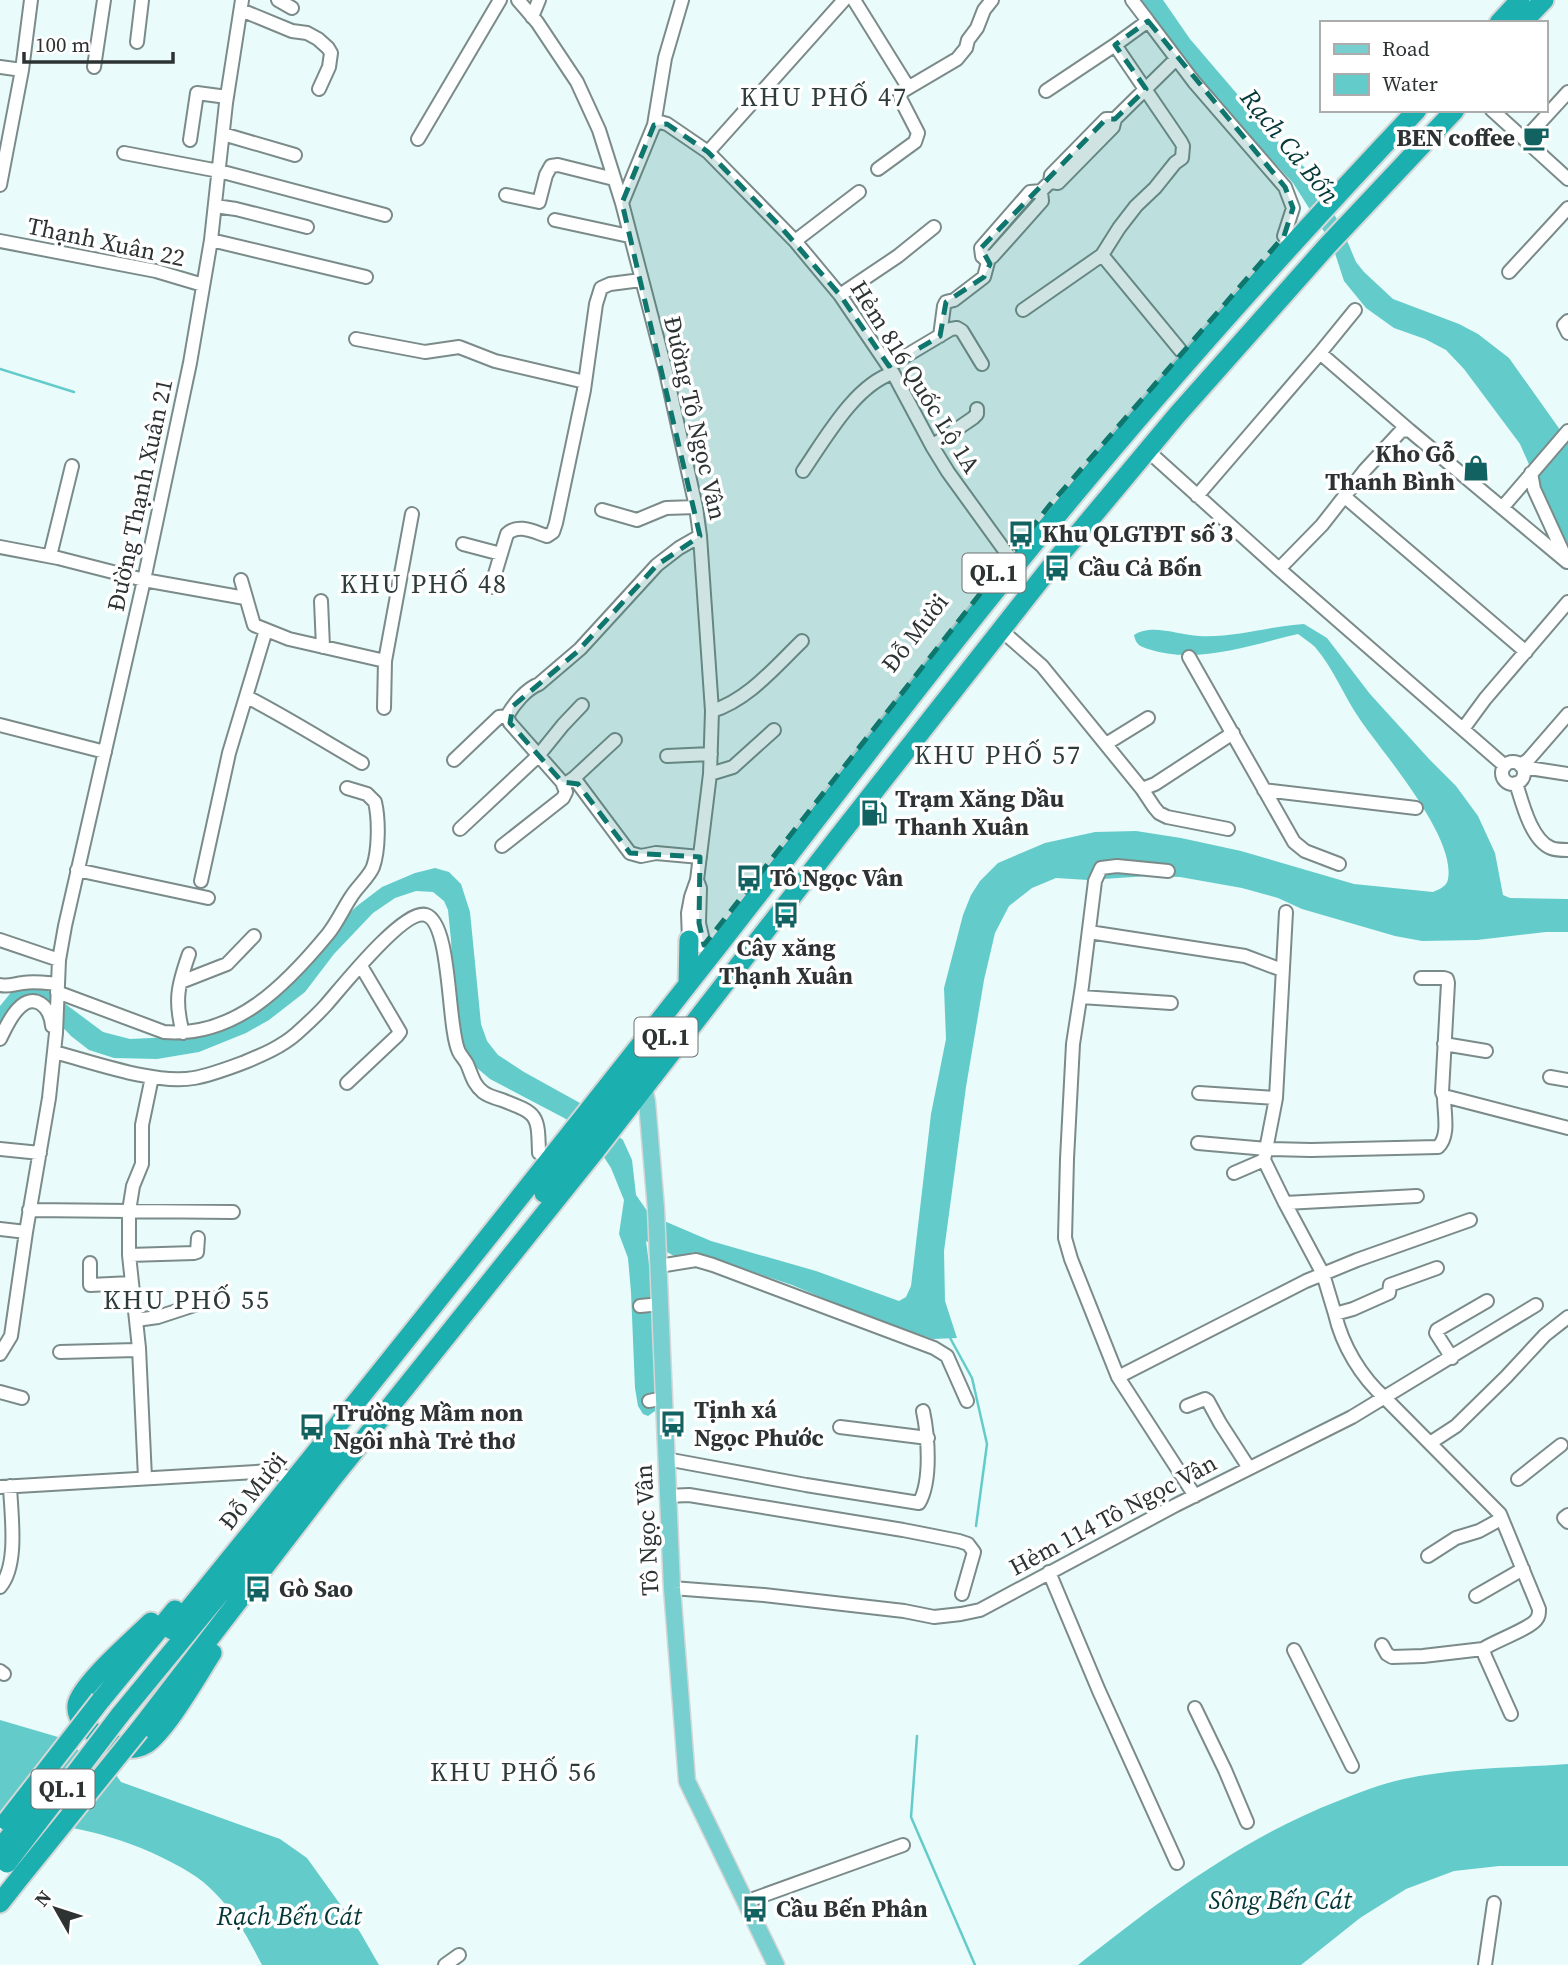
<svg xmlns="http://www.w3.org/2000/svg" width="1568" height="1965" viewBox="0 0 1568 1965" font-family="'Source Serif 4',serif">
<rect width="100%" height="100%" fill="#e9fbfa"/>
<!-- water -->
<path fill="#63ccca" d="M1137,0H1163L1190,39L1274,137L1305,168L1340,224L1356,262L1364,272L1393,299L1459,324L1478,334L1509,358L1568,441V553L1520,444L1464,369L1446,350L1425,339L1394,328L1366,308L1344,281L1332,244L1293,183L1223,108L1173,51Z
M1304,624L1327,638L1370,694L1430,760L1456,786L1478,816L1495,853L1503,895L1510,898L1568,899V932H1546L1477,940L1422,941L1395,936L1302,909L1278,898L1242,888L1180,877L1148,876L1088,880L1056,878L1032,888L1009,906L995,933L984,980L966,1087L944,1251L945,1301L957,1338L933,1339L861,1314L792,1285L694,1252L683,1255L678,1258L646,1241L657,1324L658,1380L655,1411L648,1416L643,1414L638,1406L635,1388L631,1292L628,1258L619,1234L624,1200L611,1168L600,1151L566,1119L490,1079L471,1063L456,1038L451,940L448,910L444,901L433,892L416,891L395,898L373,913L334,954L305,992L269,1020L246,1033L199,1052L157,1059L114,1058L89,1050L71,1036L38,1001L0,1026V1006L13,990L39,987L48,991L103,1032L130,1039L172,1037L241,1017L357,906L382,887L415,873L435,868L449,872L461,884L470,912L481,1024L487,1041L498,1055L524,1072L589,1108L613,1132L623,1140L632,1160L636,1195L650,1215L711,1241L816,1271L899,1301L906,1297L911,1286L931,1114L946,1039L944,988L963,915L971,895L980,881L998,863L1045,843L1095,832L1136,831L1181,838L1241,851L1354,884L1433,892C1440,889 1447,886 1448,879C1456,837 1384,754 1361,721C1344,697 1334,669 1315,647C1310,642 1303,638 1298,634C1250,645 1196,665 1148,649C1140,646 1136,645 1134,635C1151,623 1179,635 1199,636C1235,638 1269,626 1304,624Z
M0,1720L58,1737L116,1775L121,1782L280,1839L307,1858L360,1932L379,1965H262C249,1940 235,1913 215,1893C199,1876 181,1867 161,1857C107,1831 59,1824 0,1818Z
M1568,1764V1866H1499L1454,1871L1406,1889L1360,1918L1301,1965H1078C1159,1901 1242,1838 1338,1801C1360,1792 1381,1784 1404,1779C1458,1767 1513,1768 1568,1764Z"/>
<g fill="none" stroke-linecap="round" stroke-linejoin="round">
<!-- stream -->
<path stroke="#63ccca" stroke-width="2.5" d="M0,369L74,392
M949,1336L972,1378L987,1444L976,1526
M917,1736L911,1817L975,1965"/>
<!-- minor casing -->
<g stroke="#7b8b8a" stroke-width="16">
<path id="minor" d="M278,0L292,8
M518,0L537,22L577,82L599,130L622,203L666,372L696,507L700,536L712,711L710,774L697,880L691,897L688,913L689,940L698,946L704,945L699,923L700,888L697,880
M854,0L908,87
M241,10L292,31L307,33L318,39L328,48L331,53L329,67L319,89
M532,17L539,0
M1148,21L1194,82L1285,187L1293,208L1284,236
M137,42L142,0
M0,67L22,70L31,0
M94,67L104,0
M1046,91L1115,45
M1492,110L1568,179
M1115,119H1106L1051,175L1050,182L1058,183L1113,127L1115,119L1176,59
M654,125L660,122L667,124L708,152L795,241L840,295L893,373L932,446L948,472L1008,555
M223,134L295,155
M418,139L500,0
M1525,139L1568,92
M190,140L197,93L227,97
M708,152L844,0
M124,153L219,171L385,215
M878,169L915,142L918,133L901,100L900,96L901,92L957,59L966,48L968,40L977,28L984,10L992,0
M0,185L22,70
M1041,191L1042,201L992,257L982,256L981,248L1030,192L1041,191L1050,182
M506,195L539,202L546,175L551,166L558,165L614,179
M622,203L654,125L665,58L682,0
M215,206L236,209L307,227
M555,220L629,236
M211,240L366,277
M0,241L156,271L203,285
M795,241L859,192
M1102,255L1181,351
M1509,272L1568,208
M840,295L898,256L934,227
M1023,310L1102,255L1119,228L1136,206L1155,188L1175,163L1182,158L1183,146L1181,142L1115,45L1148,21L1132,0
M1568,321L1564,325L1568,333
M940,336L944,306L946,302L954,300L984,277L988,262L982,256
M356,339L425,352L459,347L495,361L585,382
M1320,353L1355,310
M889,366L951,329L957,328L962,331L982,364
M932,446L973,418L977,414V409
M1148,451L1279,569L1505,766
M803,471C825,439 855,385 893,373
M1531,473L1534,489L1567,561
M1197,496L1320,353L1409,430
M1345,497L1526,652
M1502,508L1568,431
M602,510L637,520L666,508L696,507
M463,544L501,554
M0,547L58,558L144,580L245,598
M50,556L72,466
M1279,569L1322,525L1365,470L1401,431L1409,430L1567,562
M241,580L254,625L289,639L385,661L384,708
M491,587L507,534C518,523 534,532 547,536L553,532L556,523L584,390L596,304L601,288L610,284L641,280
M321,601L323,647
M1001,630L1042,666L1142,789L1154,807L1159,813L1167,817L1228,829
M1189,657L1294,842L1305,851L1339,864
M385,661L412,514
M247,697C286,717 324,741 362,763
M712,711C748,700 775,667 802,641
M0,725L105,752
M1463,729L1485,699L1568,602
M615,740L574,778L567,783L562,782L510,723L507,716C514,704 526,689 539,684L580,649L657,565L679,548L700,536
M1106,744L1148,718
M667,756L711,754
M454,760L499,717L507,716
M1502 773a11 11 0 1 1 22 0a11 11 0 1 1-22 0Z
M1520,765L1528,760L1568,714
M1522,767L1568,774
M710,774L733,767L774,730
M574,778L630,853L641,856L656,853L700,857
M1516,783C1522,802 1531,840 1551,848C1556,850 1563,850 1568,850
M1142,789L1155,784L1233,733
M1264,790L1416,808
M460,829L538,756L563,725L582,705
M502,846L563,798L566,792L562,782
M77,870L208,898
M1168,871L1117,866L1101,868L1095,881L1082,986L1073,1044L1067,1159L1065,1238L1071,1259L1118,1377L1195,1496
M201,881L229,753L266,630
M1286,912L1276,1098L1264,1160L1285,1203L1323,1274L1335,1314L1353,1309L1389,1293L1390,1285L1437,1268
M1089,932L1245,956L1282,970
M0,940L59,960
M1421,978H1444L1447,979L1448,983L1442,1092L1444,1097
M181,982L227,964L254,936
M0,985C9,987 14,984 23,983C35,981 46,983 58,984
M57,992L164,1032C235,1038 286,985 328,934C337,923 343,909 351,897C357,887 369,877 373,867C379,850 379,819 375,802L367,794L347,788
M1081,997L1171,1003
M183,1033C174,1001 178,985 189,954
M0,1039C5,1029 10,1017 18,1009C34,991 51,1007 52,1026
M1444,1044L1486,1051
M54,1052C93,1062 155,1085 194,1078C211,1075 229,1068 245,1062C262,1055 281,1047 296,1034C306,1025 317,1015 326,1005C341,988 404,908 426,915C452,924 447,1028 459,1052C461,1056 465,1060 467,1064C472,1075 473,1084 483,1092C488,1096 495,1098 502,1100C538,1114 538,1114 539,1153
M1550,1077L1568,1080
M347,1083L397,1036L400,1032L361,966
M1199,1093L1276,1098
M1198,1143L1267,1149L1311,1150L1438,1147C1450,1136 1444,1113 1444,1097H1448L1568,1128
M0,1149L40,1153
M1234,1173L1264,1160
M1285,1203L1417,1196
M29,1210L233,1212
M0,1229L26,1232
M129,1255L194,1253L197,1252L198,1238
M90,1263V1285L132,1283
M659,1266L696,1260L713,1265L934,1348L947,1356L967,1401
M640,1306L661,1304
M1335,1314C1342,1345 1361,1377 1385,1398L1500,1514L1539,1609C1539,1614 1539,1616 1536,1620C1529,1629 1495,1641 1483,1649L1485,1656L1511,1714
M136,1320L158,1317L219,1297
M139,1348L145,1478
M60,1352L136,1350L139,1348L129,1255V1211L133,1186L142,1164V1125L152,1077
M0,1354L11,1336L26,1232L49,1098L56,1033L59,960L65,926L144,580L190,363L211,240L226,103L242,0
M1452,1358L1436,1333L1437,1330L1487,1301
M1118,1377L1306,1281L1357,1260L1470,1220
M0,1392L22,1398
M649,1401L664,1398
M1187,1406L1205,1399L1208,1401L1220,1423L1249,1468
M840,1427L928,1438
M1430,1443L1456,1426L1506,1377L1545,1335L1568,1317
M666,1459L806,1485L919,1503C932,1481 928,1435 923,1411
M1518,1479L1561,1445
M0,1487L273,1471L293,1480
M667,1496L689,1495L903,1530L959,1541L968,1544L974,1552L962,1594
M1568,1515L1564,1518L1568,1522
M1428,1556L1456,1538L1479,1531L1501,1519
M1049,1572L1099,1691L1177,1863
M0,1587C19,1565 11,1514 10,1486
M672,1588L764,1595L904,1611L934,1617L961,1614L980,1610L1176,1505L1352,1417L1536,1305
M1476,1596L1523,1569
M1382,1645L1387,1654L1392,1657L1423,1656L1483,1649
M1294,1650L1352,1766
M0,1671L4,1674
M1195,1708L1225,1770L1247,1822
M745,1902L903,1845
M445,1965L459,1955
M1485,1965L1494,1903"/>
</g>
<!-- major casing -->
<g stroke="#d5d6d6" stroke-width="19">
<path id="major" d="M640,1081L644,1087L647,1102L656,1209L672,1588L687,1781L776,1965"/>
</g>
<!-- highway casing -->
<g stroke="#d5d6d6" stroke-width="23">
<path id="highway" d="M1499,23L1520,0
M1522,23L1544,0
M688,984L689,940
M544,1193L668,1034
M151,1622C136,1637 79,1686 77,1705C75,1722 93,1733 106,1740C119,1748 133,1752 146,1744C166,1731 198,1675 212,1653
M172,1630C353,1408 531,1184 708,959C828,806 944,650 1069,501C1180,367 1297,237 1417,110
M101,1700L175,1610
M120,1715L337,1451
M139,1730L332,1479L595,1151L839,836L1056,560L1177,415L1327,246L1455,110
M0,1903L22,1875"/>
</g>
<!-- minor -->
<use href="#minor" stroke="#fff" stroke-width="12"/>
<!-- major -->
<use href="#major" stroke="#77cfcf" stroke-width="16"/>
<!-- highway -->
<use href="#highway" stroke="#1cafaf" stroke-width="19"/>
<!-- highway-bridge casing -->
<g stroke="#d5d6d6" stroke-width="23" stroke-linecap="butt">
<path id="highway-bridge" d="M7,1821L101,1700
M0,1849L28,1813
M7,1863L120,1715
M22,1875L139,1730"/>
</g>
<!-- highway-bridge -->
<use href="#highway-bridge" stroke="#1cafaf" stroke-width="19"/>
</g>
<!-- marked area -->
<path fill="#0f766e" fill-opacity="0.2" stroke="#0f766e" stroke-width="5" stroke-dasharray="14 9" stroke-linejoin="round" d="M1148,21L1285,187L1293,208L1284,236L1049,506L704,945L699,923L700,857L630,853L578,784L562,782L510,723L513,706L577,652L657,565L700,536L622,203L654,125L667,124L708,152L779,225L840,295L889,366L940,336L946,302L984,277L990,264L981,248L1106,119H1115L1146,89L1115,45Z"/>
<!-- icons -->
<defs>
<g id="cafe-bare" transform="scale(2.1)"><path d="M-5.5-4.5H6V0H3Q3 3.5 0 3.5H-2.5Q-5.5 3.5-5.5 0ZM3-3.2v2h1.7v-2ZM-6 4.5H4V6H-6Z" fill="#116261" stroke="#fff" stroke-width="2.5" paint-order="stroke"/></g>
<g id="shop-bare" transform="scale(2.1)"><path d="M-5-2.5h2.3a2.7 3.5 0 0 1 5.4 0H5L5.5 6h-11ZM-1.5-2.5h3a1.5 2.3 0 0 0-3 0Z" fill="#116261" stroke="#fff" stroke-width="2.5" paint-order="stroke"/></g>
<g id="bus-bare" transform="scale(2.1)"><path d="M-5-6H5V4H4V6H2V4H-2V6H-4V4H-5ZM-3.5-4V0h7V-4ZM-3.5 1.2v1.5H-2V1.2ZM2 1.2v1.5H3.5V1.2Z" fill="#116261" stroke="#fff" stroke-width="2.5" paint-order="stroke"/></g>
<g id="fuel-bare" transform="scale(2.1)"><path d="M-5.5-6h7V0h2V4h1.3V-2.5L3-4.5l.8-.8L6-3V5H2.5V1h-1V6h-7ZM-4.2-4.7v3.2H.2V-4.7Z" fill="#116261" stroke="#fff" stroke-width="2.5" paint-order="stroke"/></g>
</defs>
<g fill-rule="evenodd">
<use href="#cafe-bare" x="1536" y="138"/>
<use href="#shop-bare" x="1476" y="468"/>
<use href="#bus-bare" x="1021" y="534"/>
<use href="#bus-bare" x="1057" y="568"/>
<use href="#fuel-bare" x="874" y="813"/>
<use href="#bus-bare" x="749" y="878"/>
<use href="#bus-bare" x="786" y="915"/>
<use href="#bus-bare" x="673" y="1424"/>
<use href="#bus-bare" x="312" y="1427"/>
<use href="#bus-bare" x="258" y="1589"/>
<use href="#bus-bare" x="755" y="1909"/>
</g>
<g text-anchor="middle" stroke-width="7" stroke-linejoin="round" paint-order="stroke">
<!-- shield labels -->
<g fill="#fff" stroke="#6c7070" stroke-width="2">
<rect x="962.5" y="553.5" width="63" height="39" rx="5"/>
<rect x="634.5" y="1017.5" width="63" height="39" rx="5"/>
<rect x="31.5" y="1769.5" width="63" height="39" rx="5"/>
</g>
<g font-size="23" font-weight="bold" fill="#2d3333">
<text x="994" y="581">QL.1</text>
<text x="666" y="1045">QL.1</text>
<text x="63" y="1797">QL.1</text>
</g>
<!-- poi labels -->
<g font-size="24" font-weight="bold" fill="#2d3333" stroke="#fff" text-anchor="start">
<text x="1515" y="146" text-anchor="end">BEN coffee</text>
<text x="1455" y="462" text-anchor="end">Kho Gỗ<tspan x="1455" dy="28">Thanh Bình</tspan></text>
<text x="1042" y="542">Khu QLGTĐT số 3</text>
<text x="1078" y="576">Cầu Cả Bốn</text>
<text x="895" y="807">Trạm Xăng Dầu<tspan x="895" dy="28">Thanh Xuân</tspan></text>
<text x="770" y="886">Tô Ngọc Vân</text>
<text x="786" y="956" text-anchor="middle">Cây xăng<tspan x="786" dy="28">Thạnh Xuân</tspan></text>
<text x="694" y="1418">Tịnh xá<tspan x="694" dy="28">Ngọc Phước</tspan></text>
<text x="333" y="1421">Trường Mầm non<tspan x="333" dy="28">Ngôi nhà Trẻ thơ</tspan></text>
<text x="279" y="1597">Gò Sao</text>
<text x="776" y="1917">Cầu Bến Phân</text>
</g>
<!-- street labels -->
<g font-size="24" fill="#2d3333" stroke="#fff">
<text transform="translate(106 242) rotate(12)" y="8">Thạnh Xuân 22</text>
<text transform="translate(915 377) rotate(58)" y="8">Hẻm 816 Quốc Lộ 1A</text>
<text transform="translate(695 418) rotate(77)" y="8">Đường Tô Ngọc Vân</text>
<text transform="translate(140 495) rotate(-78)" y="8">Đường Thạnh Xuân 21</text>
<text transform="translate(915 633) rotate(-52)" y="8">Đỗ Mười</text>
<text transform="translate(253 1491) rotate(-51)" y="8">Đỗ Mười</text>
<text transform="translate(1113 1515) rotate(-28)" y="8">Hẻm 114 Tô Ngọc Vân</text>
<text transform="translate(647 1530) rotate(-93)" y="8">Tô Ngọc Vân</text>
</g>
<!-- neighbourhood labels -->
<g font-size="26" letter-spacing="2" fill="#2d3b3b" stroke="#fff">
<text x="824" y="106">KHU PHỐ 47</text>
<text x="424" y="593">KHU PHỐ 48</text>
<text x="998" y="764">KHU PHỐ 57</text>
<text x="187" y="1309">KHU PHỐ 55</text>
<text x="514" y="1781">KHU PHỐ 56</text>
</g>
<!-- water labels -->
<g font-size="26" font-style="italic" fill="#043838" stroke="#fff">
<text transform="translate(1290 146) rotate(51)" y="9">Rạch Cả Bốn</text>
<text x="1280" y="1909">Sông Bến Cát</text>
<text x="289" y="1925">Rạch Bến Cát</text>
</g>
</g>
<!-- legend -->
<rect x="1320" y="21" width="228" height="91" fill="#ffffff" stroke="#abadad" stroke-width="2"/>
<rect x="1334" y="44" width="35" height="10" fill="#77cfcf" stroke="#abadad" stroke-width="2"/>
<text x="1382" y="56" font-size="21" fill="#2d3333">Road</text>
<rect x="1334" y="74" width="35" height="21" fill="#63ccca" stroke="#abadad" stroke-width="2"/>
<text x="1382" y="91" font-size="21" fill="#2d3333">Water</text>
<!-- north arrow -->
<g transform="translate(56 1909) rotate(309)" stroke="#ffffff" stroke-width="5" paint-order="stroke">
<path d="M0-5L12 26L0 18L-12 26Z" fill="#2d3333"/>
<text y="-10" font-size="19" font-weight="bold" text-anchor="middle" fill="#2d3333">N</text>
</g>
<!-- scale -->
<path d="M24 52v10h149v-10" fill="none" stroke="#2d3333" stroke-width="3.5"/>
<text x="35" y="52" font-size="21" fill="#2d3333" stroke="#ffffff" stroke-width="5" paint-order="stroke">100 m</text>
</svg>
